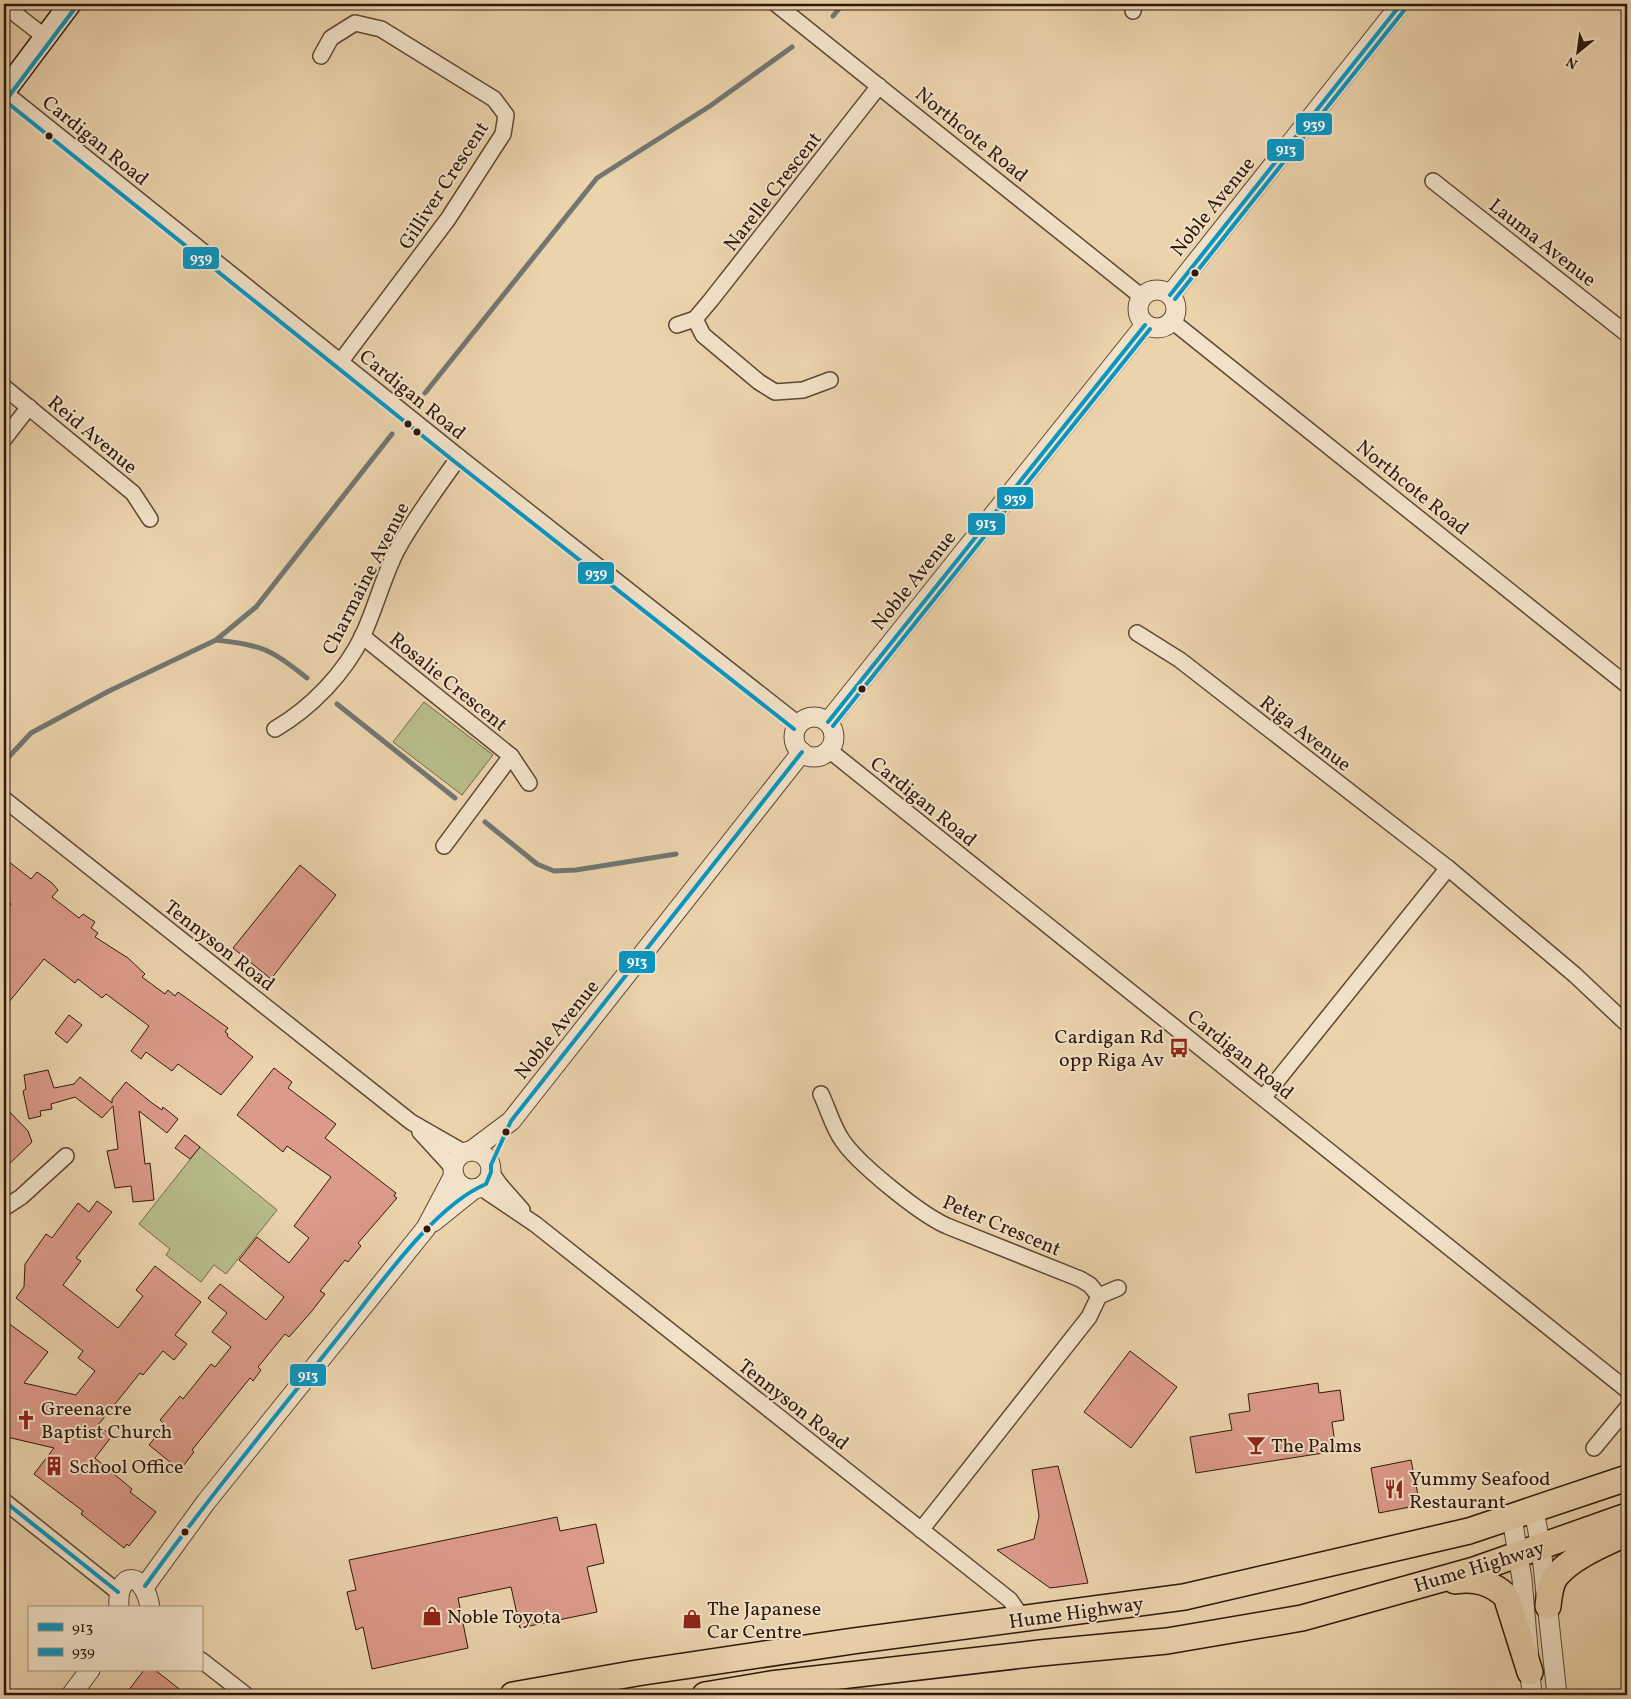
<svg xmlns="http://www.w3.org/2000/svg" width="1631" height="1699" font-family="Vollkorn,serif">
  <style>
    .green { fill: #b7bc89; stroke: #736a4a }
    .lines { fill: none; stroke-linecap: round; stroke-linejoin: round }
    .stream { stroke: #727672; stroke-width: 5 }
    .building { fill: #dc9a89; stroke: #2f190c }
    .minor-casing { stroke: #5e4834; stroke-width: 18 }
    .tertiary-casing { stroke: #5e4834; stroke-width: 21 }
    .secondary-casing { stroke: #2f190c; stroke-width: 24 }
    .trunk-casing { stroke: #2f190c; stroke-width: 28 }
    .minor { stroke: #f2e2c9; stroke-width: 15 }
    .tertiary { stroke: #f2e2c9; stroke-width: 19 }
    .secondary { stroke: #f2e2c9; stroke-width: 21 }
    .trunk { stroke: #ebd3ac; stroke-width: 25 }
    .bus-1-casing { stroke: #f2e2c9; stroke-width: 8 }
    .bus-2-casing { stroke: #f2e2c9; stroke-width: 8 }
    .bus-1 { stroke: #0996c2; stroke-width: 4 }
    .bus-2 { stroke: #0996c2; stroke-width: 4 }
    .bus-dot { fill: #2f190c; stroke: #f2e2c9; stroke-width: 2 }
    .labels { text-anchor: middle; stroke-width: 4; stroke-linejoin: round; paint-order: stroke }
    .street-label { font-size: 20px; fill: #2f190c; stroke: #f2e2c9 }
    .poi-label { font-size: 20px; fill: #2f190c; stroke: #f2e2c9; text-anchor: start }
    .line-badge { stroke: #f2e2c9; stroke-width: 2 }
    .badge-label { font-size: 14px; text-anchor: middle; font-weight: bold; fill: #fff }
  </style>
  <rect width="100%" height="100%" fill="#ebd3ac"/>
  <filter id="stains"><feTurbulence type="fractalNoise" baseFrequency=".004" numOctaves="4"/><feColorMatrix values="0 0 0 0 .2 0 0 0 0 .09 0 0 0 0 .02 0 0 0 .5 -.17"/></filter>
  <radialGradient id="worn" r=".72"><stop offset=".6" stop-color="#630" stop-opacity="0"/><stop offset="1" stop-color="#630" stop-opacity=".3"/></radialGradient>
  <g class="green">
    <path d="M 424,702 L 493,755 L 462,795 L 393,742 Z"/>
    <path d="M 200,1147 L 277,1210 L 226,1274 L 214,1265 L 201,1282 L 166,1255 L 170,1249 L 139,1224 Z"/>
  </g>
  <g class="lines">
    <g class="stream">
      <path d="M 833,16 L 843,4"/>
      <path d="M 425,393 L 597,178 L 710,106 L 792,47"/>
      <path d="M 216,640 C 263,645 270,649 307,678"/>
      <path d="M 337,704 L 455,798"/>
      <path d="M 4,762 L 31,733 L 109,691 L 216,640 L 256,607 L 392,434"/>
      <path d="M 485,822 L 537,864 L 554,871 L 576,870 L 676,854"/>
    </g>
  </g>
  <g class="building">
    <path d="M 4,858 L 31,879 L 37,872 L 52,883 L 58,890 L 52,897 L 79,918 L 83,914 L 95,922 L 91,928 L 98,933 L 95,937 L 128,958 L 145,974 L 142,977 L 165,994 L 168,990 L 175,996 L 178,992 L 228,1028 L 225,1032 L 228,1034 L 227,1036 L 253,1057 L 221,1095 L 178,1064 L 172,1071 L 146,1052 L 141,1059 L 131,1051 L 149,1026 L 106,994 L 102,998 L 78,979 L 75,983 L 44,959 L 4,1008 L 4,914 L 11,904 L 4,898 Z"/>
    <path d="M 300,865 L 336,895 L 271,979 L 233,948 Z"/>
    <path d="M 69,1015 L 82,1025 L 67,1043 L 55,1033 Z"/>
    <path d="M 274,1068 L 292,1082 L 288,1088 L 336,1124 L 325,1138 L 396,1193 L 394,1196 L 397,1198 L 358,1243 L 361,1246 L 348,1262 L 345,1260 L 320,1291 L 325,1294 L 312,1311 L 289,1337 L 285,1334 L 258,1367 L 261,1370 L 253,1381 L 250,1378 L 192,1450 L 194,1452 L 180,1470 L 149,1445 L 165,1425 L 160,1420 L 180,1396 L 183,1399 L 211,1364 L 215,1367 L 231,1347 L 212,1332 L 227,1313 L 208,1298 L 220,1284 L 266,1320 L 284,1297 L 239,1260 L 257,1237 L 289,1263 L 309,1238 L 294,1226 L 331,1177 L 287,1146 L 283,1152 L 237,1115 Z"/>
    <path d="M 48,1070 L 54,1088 L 74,1084 L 80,1077 L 112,1103 L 112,1099 L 126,1082 L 152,1103 L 162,1110 L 163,1107 L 178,1119 L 167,1133 L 139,1111 L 145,1164 L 150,1163 L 154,1200 L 133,1202 L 131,1186 L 115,1188 L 107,1151 L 118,1149 L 113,1106 L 102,1118 L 75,1097 L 51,1104 L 52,1109 L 40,1111 L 41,1116 L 29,1119 L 23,1091 L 26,1089 L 24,1075 Z"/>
    <path d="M 4,1106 L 28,1131 L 32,1142 L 4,1169 Z"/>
    <path d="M 185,1135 L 200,1147 L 190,1159 L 175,1148 Z"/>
    <path d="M 97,1201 L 112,1212 L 76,1258 L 81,1261 L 63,1285 L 118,1328 L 143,1296 L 136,1290 L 155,1266 L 201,1302 L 175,1335 L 187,1344 L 174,1360 L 163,1351 L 143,1375 L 140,1373 L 98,1425 L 112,1436 L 95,1458 L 132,1489 L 130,1492 L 156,1512 L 129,1546 L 127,1544 L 124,1548 L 81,1514 L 83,1511 L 34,1474 L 54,1448 L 7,1437 L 4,1431 L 4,1320 L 48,1352 L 24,1383 L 76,1395 L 95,1371 L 78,1358 L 83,1351 L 16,1298 L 24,1287 L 25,1264 L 46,1234 L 52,1238 L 78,1203 L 89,1212 Z"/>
    <path d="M 1130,1351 L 1177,1387 L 1131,1448 L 1084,1412 Z"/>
    <path d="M 1318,1383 L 1319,1393 L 1340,1390 L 1344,1420 L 1332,1422 L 1336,1451 L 1196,1473 L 1190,1437 L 1232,1430 L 1229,1414 L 1250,1411 L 1248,1394 Z"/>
    <path d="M 1411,1460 L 1420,1505 L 1379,1513 L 1371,1468 Z"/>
    <path d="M 1058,1466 L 1088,1583 L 1050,1588 L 997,1550 L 1034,1539 L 1039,1516 L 1032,1470 Z"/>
    <path d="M 557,1517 L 560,1531 L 596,1524 L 604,1563 L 587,1567 L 597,1612 L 520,1628 L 511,1587 L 458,1598 L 468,1648 L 372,1669 L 363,1627 L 356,1630 L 347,1592 L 356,1590 L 349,1560 Z"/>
    <path d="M 144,1670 L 155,1670 L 187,1695 L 125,1695 Z"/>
  </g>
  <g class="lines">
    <defs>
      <g id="minor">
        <path d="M 776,4 L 1142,297"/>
        <path d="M 4,5 L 45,37"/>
        <path d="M 1133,11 L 1134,4"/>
        <path d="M 321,56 L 331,38 L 355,23 L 381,29 L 494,99 L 506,115 L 503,134 L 448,219 L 341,361"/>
        <path d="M 4,92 L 459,457 L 798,724"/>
        <path d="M 1433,181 L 1627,334"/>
        <path d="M 695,319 L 703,335 L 759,382 L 775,392 L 803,390 L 830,380"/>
        <path d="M 1172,321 L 1627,685"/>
        <path d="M 677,325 L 695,319 L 711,300 L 879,86"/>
        <path d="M 4,387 L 133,493 L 150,519"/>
        <path d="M 4,439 L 29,407"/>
        <path d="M 1137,633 L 1180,660 L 1448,868 L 1575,975 L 1627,1024"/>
        <path d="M 362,636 L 511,756 L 529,783"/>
        <path d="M 275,729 C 311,708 345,673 363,635 C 376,607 383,577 397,550 C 415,517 438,487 459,457"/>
        <path d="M 829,750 L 1627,1390"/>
        <path d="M 4,799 L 411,1122 L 465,1153"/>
        <path d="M 444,846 L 511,756"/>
        <path d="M 821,1094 C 828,1109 833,1127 842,1140 C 858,1164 920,1214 947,1226 L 1080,1279 L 1090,1285 L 1099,1296"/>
        <path d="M 1263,1098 L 1448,868"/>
        <path d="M 420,1132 L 453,1168"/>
        <path d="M 491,1172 L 500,1185 L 522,1210"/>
        <path d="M 480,1187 L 535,1224 L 1010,1600 L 1023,1619"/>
        <path d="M 4,1208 L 21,1197 L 66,1156"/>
        <path d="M 1594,1448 L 1627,1408"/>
        <path d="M 4,1501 L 118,1592"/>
        <path d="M 921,1530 L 1089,1317 L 1099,1296 L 1118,1288"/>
        <path d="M 201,1660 L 246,1695"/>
      </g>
      <g id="tertiary">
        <circle cx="1157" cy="309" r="19"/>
        <path d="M 1170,295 L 1401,4"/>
        <circle cx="814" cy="737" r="20"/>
        <path d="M 828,722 L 1145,325"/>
        <path d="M 471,1151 L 511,1121 L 802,752"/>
        <circle cx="472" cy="1170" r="19"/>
        <path d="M 433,1222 L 474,1189"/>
        <path d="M 1534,1511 L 1541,1547 L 1557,1695"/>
        <path d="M 1512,1518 L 1522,1579 L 1532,1695"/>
        <path d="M 145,1586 L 206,1502 L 426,1228 L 454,1175"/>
        <path d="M 119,1608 C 116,1569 145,1571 150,1608"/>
        <path d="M 71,1695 L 90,1670"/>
      </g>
      <path id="secondary" d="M 4,92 L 70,4"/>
      <g id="trunk">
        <path d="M 1455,1581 C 1475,1578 1491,1582 1506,1596 L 1530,1672"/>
        <path d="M 1548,1606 C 1549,1597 1550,1584 1556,1576 C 1573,1556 1604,1544 1627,1533"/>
        <path d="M 513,1695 L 637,1673 L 853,1641 L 1184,1597 L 1469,1531 L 1627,1478"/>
        <path d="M 705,1695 L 771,1684 L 1040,1653 L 1167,1641 L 1302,1618 L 1474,1570 L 1627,1516"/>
      </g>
    </defs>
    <use href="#minor" class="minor-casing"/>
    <use href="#tertiary" class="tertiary-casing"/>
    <use href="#secondary" class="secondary-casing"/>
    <use href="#trunk" class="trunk-casing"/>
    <use href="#minor" class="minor"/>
    <use href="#tertiary" class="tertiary"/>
    <use href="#secondary" class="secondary"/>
    <use href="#trunk" class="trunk"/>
    <defs>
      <g id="bus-1">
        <path d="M 1170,295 L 1401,4"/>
        <path d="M 828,722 L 1145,325"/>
        <path d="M 4,1501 L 118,1592"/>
        <path d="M 145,1586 C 207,1500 274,1418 340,1335 C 377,1289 432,1207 486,1184 L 491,1172 L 491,1165 L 511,1121 L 802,752"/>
      </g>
      <g id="bus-2">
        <path d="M 9,96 L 75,8"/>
        <path d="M 4,100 L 455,462 L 794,729"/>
        <path d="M 1175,299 L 1406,8"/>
        <path d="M 833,726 L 1150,329"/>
      </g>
    </defs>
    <use href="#bus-1" class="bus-1-casing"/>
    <use href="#bus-2" class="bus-2-casing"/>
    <use href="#bus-1" class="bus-1"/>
    <use href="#bus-2" class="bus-2"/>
  </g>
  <defs>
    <symbol id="bus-bare" viewBox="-9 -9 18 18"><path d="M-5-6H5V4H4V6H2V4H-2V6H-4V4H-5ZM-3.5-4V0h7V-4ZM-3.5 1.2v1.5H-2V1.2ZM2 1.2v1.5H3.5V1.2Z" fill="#8f2418" stroke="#f2e2c9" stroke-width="2.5" paint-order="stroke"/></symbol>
    <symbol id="church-bare" viewBox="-9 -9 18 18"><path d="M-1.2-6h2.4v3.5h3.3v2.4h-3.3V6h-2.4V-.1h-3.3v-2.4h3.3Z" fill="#8f2418" stroke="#f2e2c9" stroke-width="2.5" paint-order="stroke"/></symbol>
    <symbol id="bar-bare" viewBox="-9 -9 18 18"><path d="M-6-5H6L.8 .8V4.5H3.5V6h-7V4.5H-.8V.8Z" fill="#8f2418" stroke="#f2e2c9" stroke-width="2.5" paint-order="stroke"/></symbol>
    <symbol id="building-bare" viewBox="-9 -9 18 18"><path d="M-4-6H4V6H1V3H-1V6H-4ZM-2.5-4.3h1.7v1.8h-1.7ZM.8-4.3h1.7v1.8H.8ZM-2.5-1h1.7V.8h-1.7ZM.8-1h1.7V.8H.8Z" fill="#8f2418" stroke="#f2e2c9" stroke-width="2.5" paint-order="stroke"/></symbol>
    <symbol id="restaurant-bare" viewBox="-9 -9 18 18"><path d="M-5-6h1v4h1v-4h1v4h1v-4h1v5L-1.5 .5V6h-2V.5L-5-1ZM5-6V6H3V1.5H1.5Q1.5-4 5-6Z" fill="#8f2418" stroke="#f2e2c9" stroke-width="2.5" paint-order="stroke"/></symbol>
    <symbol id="shop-bare" viewBox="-9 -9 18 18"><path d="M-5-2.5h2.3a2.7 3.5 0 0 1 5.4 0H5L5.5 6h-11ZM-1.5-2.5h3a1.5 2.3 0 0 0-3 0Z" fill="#8f2418" stroke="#f2e2c9" stroke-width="2.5" paint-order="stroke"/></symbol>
  </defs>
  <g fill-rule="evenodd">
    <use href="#bus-bare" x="1165" y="1034" width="28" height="28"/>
    <use href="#church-bare" x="12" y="1406" width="28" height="28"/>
    <use href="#bar-bare" x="1242" y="1431" width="28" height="28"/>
    <use href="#building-bare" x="40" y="1452" width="28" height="28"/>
    <use href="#restaurant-bare" x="1380" y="1475" width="28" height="28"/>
    <use href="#shop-bare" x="418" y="1602" width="28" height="28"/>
    <use href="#shop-bare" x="678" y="1605" width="28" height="28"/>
  </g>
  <g class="bus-dot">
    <circle cx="49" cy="136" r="4.5"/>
    <circle cx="1195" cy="273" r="4.5"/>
    <circle cx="408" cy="424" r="4.5"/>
    <circle cx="417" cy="432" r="4.5"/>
    <circle cx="862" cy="689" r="4.5"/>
    <circle cx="506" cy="1132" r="4.5"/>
    <circle cx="427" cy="1229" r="4.5"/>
    <circle cx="185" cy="1532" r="4.5"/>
  </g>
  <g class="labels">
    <g class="street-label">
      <text transform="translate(972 134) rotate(39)" y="7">Northcote Road</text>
      <text transform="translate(96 140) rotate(39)" y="7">Cardigan Road</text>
      <text transform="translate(443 185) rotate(-57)" y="7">Gilliver Crescent</text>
      <text transform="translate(772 191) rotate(-52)" y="7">Narelle Crescent</text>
      <text transform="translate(1212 206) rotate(-51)" y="7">Noble Avenue</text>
      <text transform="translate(1543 242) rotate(38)" y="7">Lauma Avenue</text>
      <text transform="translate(413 394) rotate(39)" y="7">Cardigan Road</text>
      <text transform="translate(93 434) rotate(40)" y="7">Reid Avenue</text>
      <text transform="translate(1413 487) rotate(39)" y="7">Northcote Road</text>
      <text transform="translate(365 578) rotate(-63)" y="7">Charmaine Avenue</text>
      <text transform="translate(913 580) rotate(-51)" y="7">Noble Avenue</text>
      <text transform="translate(449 681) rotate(39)" y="7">Rosalie Crescent</text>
      <text transform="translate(1306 733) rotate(38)" y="7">Riga Avenue</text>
      <text transform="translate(924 801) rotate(39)" y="7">Cardigan Road</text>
      <text transform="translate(220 945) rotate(38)" y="7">Tennyson Road</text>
      <text transform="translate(556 1029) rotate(-51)" y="7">Noble Avenue</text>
      <text transform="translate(1241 1054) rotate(39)" y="7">Cardigan Road</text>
      <text transform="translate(1002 1225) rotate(23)" y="7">Peter Crescent</text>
      <text transform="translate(794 1404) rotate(38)" y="7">Tennyson Road</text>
      <text transform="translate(1479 1566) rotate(-17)" y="7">Hume Highway</text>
      <text transform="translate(1076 1612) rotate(-8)" y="7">Hume Highway</text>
    </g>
    <g class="poi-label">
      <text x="1164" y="1043" text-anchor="end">Cardigan Rd<tspan x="1164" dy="23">opp Riga Av</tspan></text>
      <text x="41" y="1415">Greenacre<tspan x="41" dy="23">Baptist Church</tspan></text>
      <text x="1271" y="1452">The Palms</text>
      <text x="69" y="1473">School Office</text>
      <text x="1409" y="1485">Yummy Seafood<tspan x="1409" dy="23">Restaurant</tspan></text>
      <text x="707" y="1615">The Japanese<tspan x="707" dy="23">Car Centre</tspan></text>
      <text x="447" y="1623">Noble Toyota</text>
    </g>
  </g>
  <g class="line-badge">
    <rect x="1295" y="112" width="38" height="24" rx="5" fill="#0996c2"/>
    <rect x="1266" y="138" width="39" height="24" rx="5" fill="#0996c2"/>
    <rect x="182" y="246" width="38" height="24" rx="5" fill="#0996c2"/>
    <rect x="996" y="486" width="38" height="24" rx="5" fill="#0996c2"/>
    <rect x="967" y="512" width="39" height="24" rx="5" fill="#0996c2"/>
    <rect x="577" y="561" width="38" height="24" rx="5" fill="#0996c2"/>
    <rect x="618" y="950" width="38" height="24" rx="5" fill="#0996c2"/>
    <rect x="289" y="1363" width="38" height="24" rx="5" fill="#0996c2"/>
  </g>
  <g class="badge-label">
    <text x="1314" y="129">939</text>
    <text x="1286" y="154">913</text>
    <text x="201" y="263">939</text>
    <text x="1015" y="503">939</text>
    <text x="986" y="528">913</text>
    <text x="596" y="578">939</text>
    <text x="637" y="966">913</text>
    <text x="308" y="1380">913</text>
  </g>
  <rect width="1631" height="1699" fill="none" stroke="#ebd3ac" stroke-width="20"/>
  <rect x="5" y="5" width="1621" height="1689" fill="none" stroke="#2f190c" stroke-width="2.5"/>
  <rect x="10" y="10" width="1611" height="1679" fill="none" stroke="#2f190c"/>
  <rect x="28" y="1606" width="175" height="65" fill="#f2e2c9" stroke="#a4927d"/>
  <rect x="38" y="1623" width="25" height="8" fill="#0996c2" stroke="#a4927d"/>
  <text x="72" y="1632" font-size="15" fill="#2f190c">913</text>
  <rect x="38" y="1648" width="25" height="8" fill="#0996c2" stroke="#a4927d"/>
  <text x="72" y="1656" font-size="15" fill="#2f190c">939</text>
  <g transform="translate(1578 52) rotate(209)" stroke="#f2e2c9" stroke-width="4" paint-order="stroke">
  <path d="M0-4L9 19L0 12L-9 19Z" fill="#2f190c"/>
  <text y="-8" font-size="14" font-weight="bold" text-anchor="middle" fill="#2f190c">N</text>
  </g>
  <rect width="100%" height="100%" filter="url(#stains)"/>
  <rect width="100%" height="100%" fill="url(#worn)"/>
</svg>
